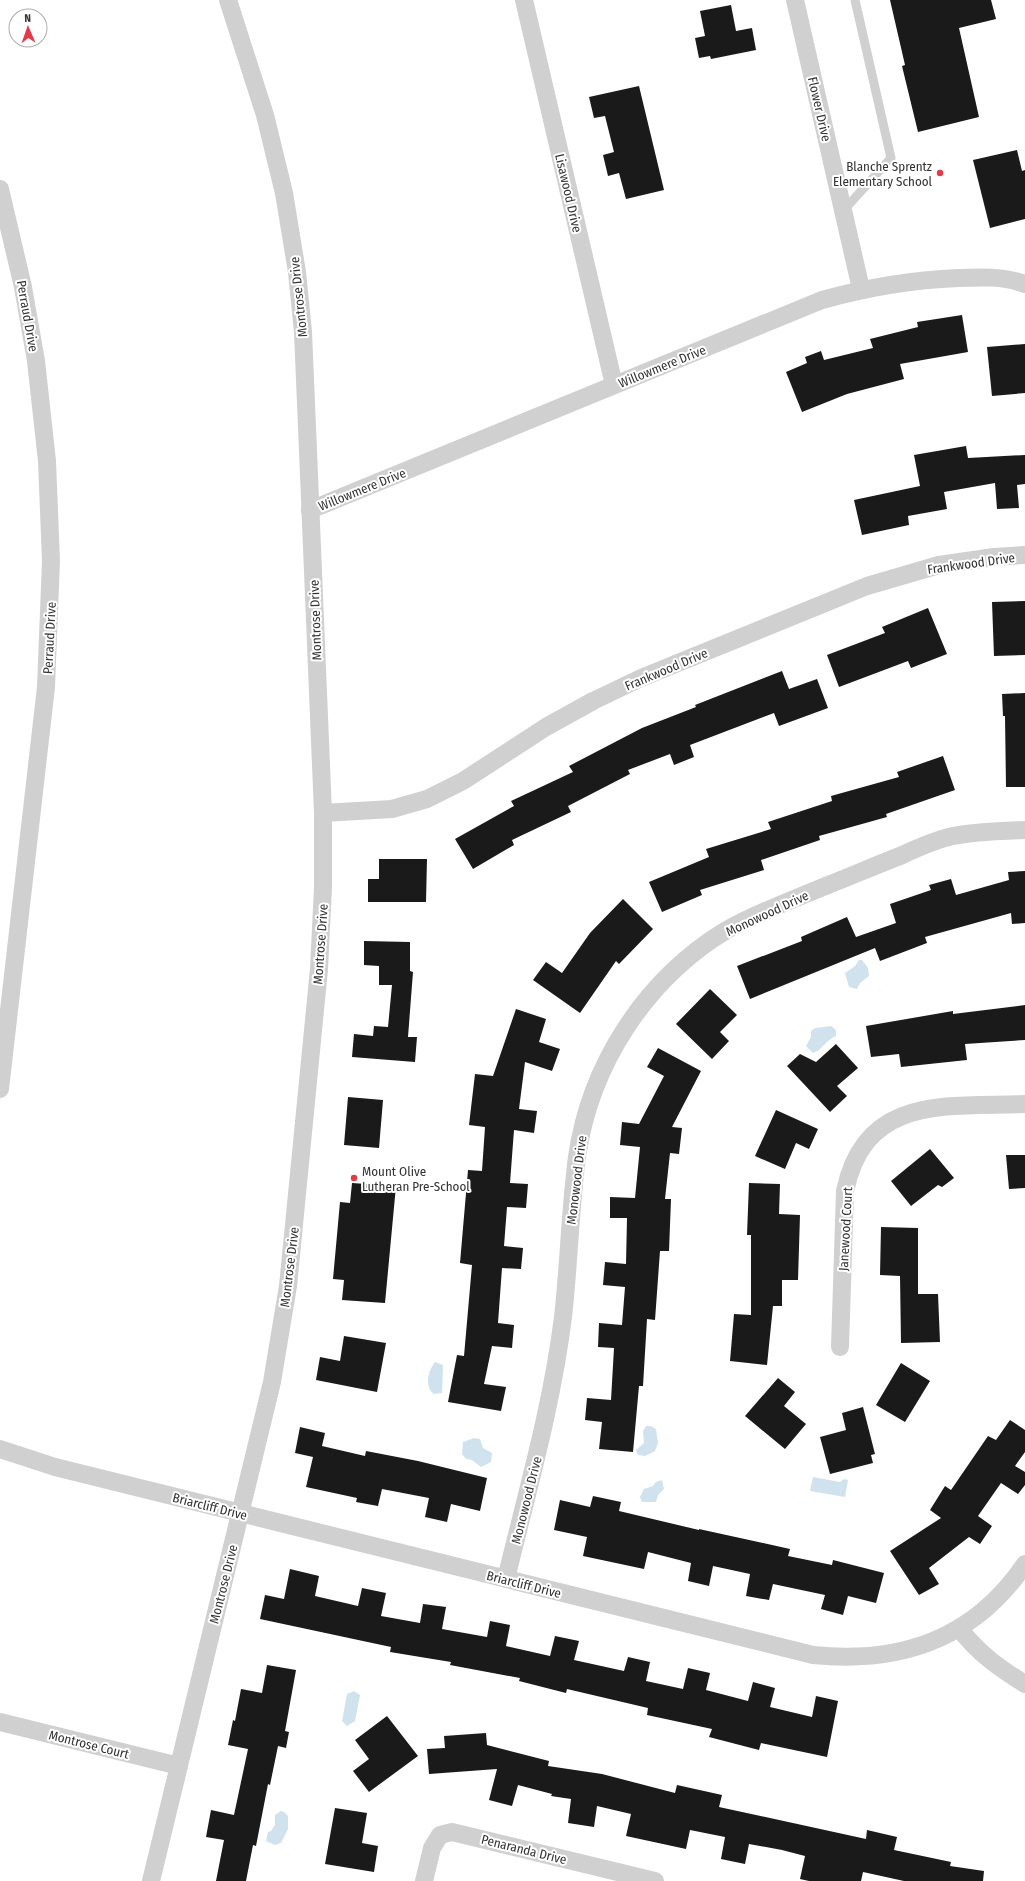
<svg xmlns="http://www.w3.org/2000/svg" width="1025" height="1881" font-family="'Fira Sans Condensed',sans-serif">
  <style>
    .water { fill: #cfe2ee }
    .building { fill: #1a1a1a }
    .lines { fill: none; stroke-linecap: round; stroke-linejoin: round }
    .service { stroke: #d0d0d0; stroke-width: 9 }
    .minor { stroke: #d0d0d0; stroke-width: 18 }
    .poi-dot { fill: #e63946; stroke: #fff; stroke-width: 1.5 }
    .labels { text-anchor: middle; stroke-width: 4; stroke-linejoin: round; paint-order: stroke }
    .street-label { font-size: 13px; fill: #333; stroke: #fff }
    .poi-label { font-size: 13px; fill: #333; stroke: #fff; text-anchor: end }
  </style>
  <rect width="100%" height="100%" fill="#fff"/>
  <g class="water">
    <path d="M 859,960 L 862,960 L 868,968 L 869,976 L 860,983 L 857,989 L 849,987 L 845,973 L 855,966 Z"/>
    <path d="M 831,1026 L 836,1030 L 836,1036 C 826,1040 821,1051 813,1053 L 806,1046 L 811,1037 L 811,1031 L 815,1028 Z"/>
    <path d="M 435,1362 L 443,1365 L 442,1393 L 434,1394 C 424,1387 428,1371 435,1362 Z"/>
    <path d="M 646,1426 L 651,1426 L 656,1429 L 658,1443 L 655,1451 L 645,1456 L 638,1455 L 636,1450 L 644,1443 L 643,1431 Z"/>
    <path d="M 474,1438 L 480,1439 L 483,1448 L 492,1453 L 491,1462 L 481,1467 L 472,1460 L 466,1459 L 462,1454 L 463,1442 Z"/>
    <path d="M 813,1477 L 840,1482 L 844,1479 L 848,1480 L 845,1497 L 810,1491 Z"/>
    <path d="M 662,1480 L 664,1489 L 658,1495 L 656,1502 L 642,1502 L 640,1497 L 644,1489 L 653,1486 L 656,1482 Z"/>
    <path d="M 354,1691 L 360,1695 L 355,1721 L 347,1726 L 342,1721 L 347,1694 Z"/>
    <path d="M 281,1811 L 284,1812 L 288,1816 L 288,1829 L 281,1843 L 275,1845 L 266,1841 L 268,1832 L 271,1831 L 275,1825 L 275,1815 Z"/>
  </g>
  <g class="building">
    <path d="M 890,0 L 991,0 L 996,19 L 959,28 L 979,117 L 918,132 L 902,66 L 905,65 Z"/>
    <path d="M 731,5 L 736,31 L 752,28 L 756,50 L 711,59 L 710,56 L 699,58 L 695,38 L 705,36 L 700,11 Z"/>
    <path d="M 639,86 L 664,190 L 626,199 L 619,173 L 608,176 L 603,155 L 614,152 L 605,116 L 594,118 L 589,97 Z"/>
    <path d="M 1017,150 L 1022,171 L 1025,170 L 1025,219 L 990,228 L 973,160 Z"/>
    <path d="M 962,315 L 968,352 L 900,364 L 904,379 L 847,394 L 802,412 L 786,372 L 807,363 L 805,357 L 821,351 L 824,360 L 873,348 L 870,339 L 918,327 L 917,322 Z"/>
    <path d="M 1025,344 L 1025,393 L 992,396 L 987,347 Z"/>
    <path d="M 966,446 L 968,458 L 1025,455 L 1025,484 L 1017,485 L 1019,508 L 997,509 L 995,483 L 944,492 L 947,509 L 908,516 L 909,525 L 862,535 L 854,500 L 920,486 L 914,455 Z"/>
    <path d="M 1025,601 L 1025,655 L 994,656 L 992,602 Z"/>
    <path d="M 928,608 L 947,654 L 911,668 L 908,661 L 839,687 L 827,655 L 885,633 L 882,627 Z"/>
    <path d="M 782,671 L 789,689 L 817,679 L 828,708 L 779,726 L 774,713 L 690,745 L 694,757 L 674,765 L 670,754 L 628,770 L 630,774 L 568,806 L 571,812 L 512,840 L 514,845 L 473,869 L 455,839 L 514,806 L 511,801 L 573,772 L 569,766 L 642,728 L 696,707 L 695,705 Z"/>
    <path d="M 1025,693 L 1025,787 L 1006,787 L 1005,716 L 1003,716 L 1002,694 Z"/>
    <path d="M 943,756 L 955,790 L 886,814 L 887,817 L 819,836 L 820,840 L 761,860 L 764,870 L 700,890 L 702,895 L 662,912 L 649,882 L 709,857 L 706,849 L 771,829 L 768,822 L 832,801 L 831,796 L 899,777 L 897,772 Z"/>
    <path d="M 379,859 L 427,859 L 426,902 L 368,902 L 368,879 L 379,879 Z"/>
    <path d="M 1025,871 L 1025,923 L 1012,924 L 1011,913 L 925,937 L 927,943 L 880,961 L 875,948 L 750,999 L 737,966 L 802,941 L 801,937 L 847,917 L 856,937 L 896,923 L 890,904 L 931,890 L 929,885 L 951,879 L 956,895 L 1009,880 L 1008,872 Z"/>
    <path d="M 623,899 L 653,929 L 619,964 L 616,961 L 580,1013 L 533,980 L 546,962 L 562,973 L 590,933 Z"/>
    <path d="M 364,941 L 410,942 L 410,971 L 413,972 L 408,1037 L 417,1037 L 415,1062 L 352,1057 L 354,1034 L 373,1036 L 374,1026 L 388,1027 L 392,985 L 379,985 L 379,966 L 364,965 Z"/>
    <path d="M 710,989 L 737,1015 L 720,1032 L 729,1041 L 712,1059 L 676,1024 Z"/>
    <path d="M 1025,1005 L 1025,1040 L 965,1044 L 967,1060 L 901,1067 L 899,1054 L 871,1057 L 866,1026 L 953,1011 L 953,1014 Z"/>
    <path d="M 516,1009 L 546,1019 L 539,1042 L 560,1049 L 552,1071 L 525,1062 L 519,1109 L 537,1111 L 534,1133 L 514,1130 L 510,1183 L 528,1184 L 526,1208 L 507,1207 L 504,1246 L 523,1248 L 521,1269 L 502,1268 L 498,1323 L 514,1325 L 512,1348 L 492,1346 L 484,1384 L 506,1387 L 501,1411 L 448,1402 L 457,1355 L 464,1356 L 472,1265 L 460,1263 L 468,1170 L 482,1171 L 485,1127 L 469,1125 L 475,1074 L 493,1076 Z"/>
    <path d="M 836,1044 L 858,1068 L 837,1086 L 847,1096 L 830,1112 L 787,1066 L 800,1054 L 816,1062 Z"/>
    <path d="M 658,1048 L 701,1071 L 672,1127 L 682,1128 L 679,1154 L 670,1153 L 665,1199 L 671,1199 L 669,1251 L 660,1251 L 655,1320 L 647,1319 L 643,1386 L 639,1386 L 633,1452 L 599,1449 L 602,1422 L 585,1420 L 587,1398 L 611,1400 L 614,1348 L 598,1347 L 599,1323 L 622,1325 L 625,1287 L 603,1285 L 605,1262 L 626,1264 L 627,1218 L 610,1218 L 610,1197 L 635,1198 L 640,1147 L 620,1145 L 622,1122 L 639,1124 L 664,1076 L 647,1067 Z"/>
    <path d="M 348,1097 L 383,1100 L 379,1148 L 344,1145 Z"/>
    <path d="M 776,1110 L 818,1129 L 809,1149 L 796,1143 L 785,1169 L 755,1156 Z"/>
    <path d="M 930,1149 L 954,1178 L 942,1187 L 938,1185 L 911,1206 L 891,1181 Z"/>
    <path d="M 1006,1155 L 1025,1155 L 1025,1188 L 1009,1189 Z"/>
    <path d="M 352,1183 L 396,1186 L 385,1303 L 342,1300 L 344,1280 L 333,1279 L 340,1202 L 350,1203 Z"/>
    <path d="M 749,1183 L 780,1184 L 779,1214 L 800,1215 L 798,1280 L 782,1280 L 782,1306 L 773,1306 L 767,1365 L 730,1361 L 734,1314 L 751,1315 L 751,1235 L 747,1235 Z"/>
    <path d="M 881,1227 L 918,1228 L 918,1294 L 938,1294 L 940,1342 L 901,1343 L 900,1276 L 880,1275 Z"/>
    <path d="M 344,1336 L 386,1343 L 377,1392 L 316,1380 L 320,1357 L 340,1361 Z"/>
    <path d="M 901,1363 L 930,1381 L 905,1422 L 876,1405 Z"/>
    <path d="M 778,1378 L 795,1392 L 784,1406 L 806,1424 L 785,1449 L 745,1416 Z"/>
    <path d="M 863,1407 L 875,1454 L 871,1455 L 873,1463 L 830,1474 L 820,1437 L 846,1430 L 842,1413 Z"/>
    <path d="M 1010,1420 L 1025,1430 L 1025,1452 L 1015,1466 L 1025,1472 L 1025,1485 L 1018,1494 L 1001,1483 L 978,1516 L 992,1526 L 980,1544 L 969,1537 L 929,1568 L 939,1584 L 919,1595 L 890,1551 L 941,1518 L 930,1510 L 945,1486 L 951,1490 L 988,1436 L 996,1440 Z"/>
    <path d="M 300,1427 L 325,1433 L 322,1446 L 365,1456 L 366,1451 L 418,1461 L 487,1478 L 480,1511 L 451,1504 L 447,1522 L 425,1517 L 429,1498 L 382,1489 L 378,1506 L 356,1502 L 357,1498 L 306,1487 L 313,1457 L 295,1453 Z"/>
    <path d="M 593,1496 L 621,1502 L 619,1511 L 699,1530 L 699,1529 L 790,1549 L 788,1556 L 832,1565 L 833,1560 L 884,1573 L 876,1603 L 848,1596 L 843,1615 L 821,1609 L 825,1595 L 773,1584 L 769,1600 L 746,1596 L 750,1574 L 713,1566 L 709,1586 L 688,1581 L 691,1563 L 648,1552 L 644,1569 L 583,1556 L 587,1537 L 554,1530 L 560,1500 L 590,1507 Z"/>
    <path d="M 290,1569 L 319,1576 L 315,1596 L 358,1606 L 362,1588 L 386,1593 L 381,1616 L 420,1623 L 423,1604 L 446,1607 L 442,1629 L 487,1637 L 490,1621 L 510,1625 L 506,1646 L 550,1656 L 555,1636 L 579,1641 L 574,1660 L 624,1671 L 628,1657 L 650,1662 L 646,1681 L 683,1689 L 688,1668 L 710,1673 L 706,1690 L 748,1701 L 753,1682 L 775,1688 L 770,1707 L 812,1717 L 816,1696 L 838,1701 L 827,1757 L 761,1743 L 759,1750 L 709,1737 L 712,1729 L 647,1715 L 648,1708 L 567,1689 L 566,1693 L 519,1681 L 520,1678 L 450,1665 L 451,1662 L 390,1652 L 391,1647 L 260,1619 L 265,1595 L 284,1599 Z"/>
    <path d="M 267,1665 L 296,1670 L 285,1731 L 289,1732 L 286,1748 L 278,1746 L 270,1785 L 268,1784 L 256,1846 L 253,1845 L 246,1881 L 216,1881 L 224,1840 L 206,1837 L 211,1810 L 234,1815 L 248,1749 L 228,1745 L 233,1720 L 235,1721 L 241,1689 L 262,1693 Z"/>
    <path d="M 387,1716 L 418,1756 L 369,1792 L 353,1771 L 369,1759 L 355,1740 Z"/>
    <path d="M 486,1733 L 487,1745 L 549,1761 L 548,1766 L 602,1774 L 675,1793 L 677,1785 L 722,1795 L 719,1807 L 866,1839 L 867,1830 L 897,1837 L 894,1850 L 951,1862 L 950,1866 L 984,1871 L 983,1881 L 904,1881 L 863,1872 L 861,1881 L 809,1881 L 800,1879 L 805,1856 L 782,1850 L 749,1844 L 745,1864 L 721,1859 L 725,1837 L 690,1830 L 686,1849 L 626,1836 L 631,1814 L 597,1806 L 594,1827 L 568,1823 L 571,1799 L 551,1796 L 552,1794 L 518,1785 L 512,1806 L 489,1800 L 497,1769 L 429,1774 L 427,1749 L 445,1748 L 444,1736 Z"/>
    <path d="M 335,1808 L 367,1813 L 362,1843 L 378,1846 L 374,1872 L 325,1864 Z"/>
  </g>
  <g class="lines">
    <path class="service" d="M 843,211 L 891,158 L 855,0"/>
    <g class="minor">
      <path d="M 524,0 L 614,385"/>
      <path d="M 795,0 L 861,289"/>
      <path d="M 0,189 L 23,287 L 36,361 L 47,461 L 51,561 L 46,687 L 0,1089"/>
      <path d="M 310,510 L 822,300 C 869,287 909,280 958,278 C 981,277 1003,276 1025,284"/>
      <path d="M 323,813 L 392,809 L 427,799 L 463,781 L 546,727 L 593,701 L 641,678 L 867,586 L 939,565 L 994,557 L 1025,555"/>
      <path d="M 840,1347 L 845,1191 C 865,1094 948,1107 1025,1104"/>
      <path d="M 0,1449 L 55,1467 L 813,1655 C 901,1664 974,1639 1025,1564"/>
      <path d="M 506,1579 C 527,1492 552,1406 563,1317 C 569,1264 570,1210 577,1157 C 590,1065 645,980 725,931 C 756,913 790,901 823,887 C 849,877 874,866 900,856 C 917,848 935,840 953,836 C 977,831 1001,831 1025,830"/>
      <path d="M 959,1628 C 978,1653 999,1668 1025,1684"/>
      <path d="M 0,1722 L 179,1766"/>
      <path d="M 151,1881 L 272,1382 L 288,1286 L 319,969 L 323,887 L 323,813 L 309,475 L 303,332 L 297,272 L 284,193 L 265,115 L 228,0"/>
      <path d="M 424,1881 L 432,1848 L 440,1835 L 452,1832 L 655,1881"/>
    </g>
  </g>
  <g class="poi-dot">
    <circle cx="940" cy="173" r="4"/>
    <circle cx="354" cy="1178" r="4"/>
  </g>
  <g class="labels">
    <g class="street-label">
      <text transform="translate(820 109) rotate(77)" y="5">Flower Drive</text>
      <text transform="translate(569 193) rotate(77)" y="5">Lisawood Drive</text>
      <text transform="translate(298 297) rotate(-96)" y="5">Montrose Drive</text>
      <text transform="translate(28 316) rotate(80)" y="5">Perraud Drive</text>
      <text transform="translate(662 366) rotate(-22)" y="5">Willowmere Drive</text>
      <text transform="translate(362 489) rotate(-22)" y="5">Willowmere Drive</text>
      <text transform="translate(971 563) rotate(-8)" y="5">Frankwood Drive</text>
      <text transform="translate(315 620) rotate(-92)" y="5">Montrose Drive</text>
      <text transform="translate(49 638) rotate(-87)" y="5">Perraud Drive</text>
      <text transform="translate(666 669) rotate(-23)" y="5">Frankwood Drive</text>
      <text transform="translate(767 913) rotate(-25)" y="5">Monowood Drive</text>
      <text transform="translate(320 944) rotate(-86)" y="5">Montrose Drive</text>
      <text transform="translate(576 1180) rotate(-83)" y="5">Monowood Drive</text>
      <text transform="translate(845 1229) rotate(-87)" y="5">Janewood Court</text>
      <text transform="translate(289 1267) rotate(-83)" y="5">Montrose Drive</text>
      <text transform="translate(526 1500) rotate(-76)" y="5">Monowood Drive</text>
      <text transform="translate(210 1506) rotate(14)" y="5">Briarcliff Drive</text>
      <text transform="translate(223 1584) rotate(-76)" y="5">Montrose Drive</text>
      <text transform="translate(524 1584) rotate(14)" y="5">Briarcliff Drive</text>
      <text transform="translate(89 1744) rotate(14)" y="5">Montrose Court</text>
      <text transform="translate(524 1849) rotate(14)" y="5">Penaranda Drive</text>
    </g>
    <g class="poi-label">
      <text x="932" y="171">Blanche Sprentz<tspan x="932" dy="15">Elementary School</tspan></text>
      <text x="362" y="1176" text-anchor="start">Mount Olive<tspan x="362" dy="15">Lutheran Pre-School</tspan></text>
    </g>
  </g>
  <g transform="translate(28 28) rotate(358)"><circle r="19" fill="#ffffff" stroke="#adadad"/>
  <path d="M0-3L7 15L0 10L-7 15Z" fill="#e63946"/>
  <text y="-6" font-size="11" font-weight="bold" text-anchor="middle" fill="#333333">N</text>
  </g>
</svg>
